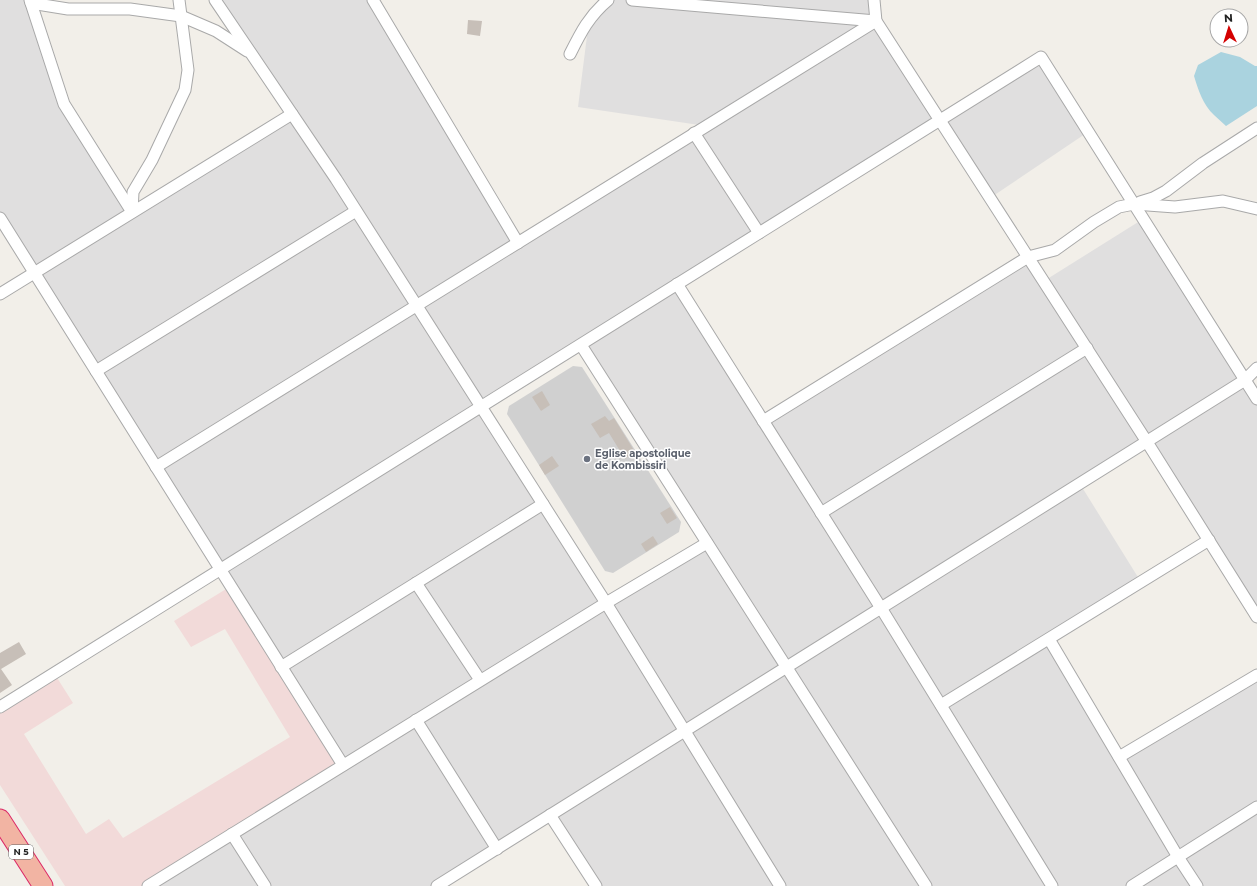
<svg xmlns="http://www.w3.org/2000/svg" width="1257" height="886" font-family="Montserrat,sans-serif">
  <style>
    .residential { fill: #e0dfdf; fill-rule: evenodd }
    .commercial { fill: #f2dad9 }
    .religious { fill: #d0d0d0 }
    .water { fill: #aad3df }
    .building { fill: #c7bfb8 }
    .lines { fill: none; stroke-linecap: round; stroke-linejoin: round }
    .minor-casing { stroke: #a9a9a9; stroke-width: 13 }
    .trunk-casing { stroke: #dc2a67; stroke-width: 21 }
    .minor { stroke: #fff; stroke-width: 11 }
    .trunk { stroke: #f2b4a3; stroke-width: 19 }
    .worship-dot { fill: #6b7280; stroke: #fff; stroke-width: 1.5 }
    .labels { text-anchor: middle; stroke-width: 3; stroke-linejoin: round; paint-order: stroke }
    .shield { fill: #fff; stroke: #646464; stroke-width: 1 }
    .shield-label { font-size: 9px; font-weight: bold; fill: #222 }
    .worship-label { font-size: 10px; font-weight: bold; fill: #5b616d; stroke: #fff; text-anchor: start }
  </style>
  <rect width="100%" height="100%" fill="#f2efe9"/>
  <path class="residential" d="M 0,0 L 30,0 L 64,104 L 133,212 L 292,114 L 215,0 L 374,0 L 522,239 L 706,126 L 578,107 L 589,20 L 608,0 L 874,0 L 876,21 L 940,120 L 1041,57 L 1088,132 L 990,198 L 940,120 L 677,284 L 763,421 L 1028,257 L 1044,281 L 1143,219 L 1257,399 L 1257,617 L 1147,442 L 1080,484 L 1141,582 L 1049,639 L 1119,757 L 1257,675 L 1257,886 L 596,886 L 550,815 L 446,886 L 148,886 L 343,766 L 0,218 ZM 581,345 L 707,543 L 606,603 L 481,407 Z"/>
  <path class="commercial" d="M 231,586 L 343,765 L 148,886 L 65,886 L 0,785 L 0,707 L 54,673 L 73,703 L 24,734 L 86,834 L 109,819 L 123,838 L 290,737 L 225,629 L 191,647 L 174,621 Z"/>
  <path class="religious" d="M 573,366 L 582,367 L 681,522 L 679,532 L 613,573 L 605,571 L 507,414 L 509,406 Z"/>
  <path class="water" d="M 1221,52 L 1240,57 L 1255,66 L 1257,66 L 1257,106 L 1226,126 C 1222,122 1218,119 1214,115 C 1203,105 1198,89 1194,76 L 1198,65 Z"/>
  <g class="building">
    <path d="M 468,20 L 482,21 L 480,36 L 467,34 Z"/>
    <path d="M 542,391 L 550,405 L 541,411 L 532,397 Z"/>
    <path d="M 605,416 L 609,421 L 614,418 L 635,452 L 625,459 L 609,433 L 600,438 L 591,424 Z"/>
    <path d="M 552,456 L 559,466 L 545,475 L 539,465 Z"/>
    <path d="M 670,507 L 677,518 L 667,524 L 660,513 Z"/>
    <path d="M 653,536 L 658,544 L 646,552 L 641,544 Z"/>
    <path d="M 19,642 L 26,654 L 1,669 L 12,685 L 0,693 L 0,653 Z"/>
  </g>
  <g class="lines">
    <defs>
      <g id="minor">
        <path d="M 30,0 L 64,104 L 132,212"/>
        <path d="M 215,0 L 336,179 L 543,504 L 606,603 L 780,886"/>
        <path d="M 373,0 L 518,243"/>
        <path d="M 632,0 L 876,21"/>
        <path d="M 874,0 L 876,21 L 1147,442 L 1257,617"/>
        <path d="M 31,3 L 68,9 L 130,9 L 181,16 L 216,31 L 247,51"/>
        <path d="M 570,54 C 581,32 589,16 608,0"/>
        <path d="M 694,133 L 759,233"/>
        <path d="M 1140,202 L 1153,198 L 1166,191 L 1203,163 L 1257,128"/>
        <path d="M 132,212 L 133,192 L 152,160 L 185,90 L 188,70 L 179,0"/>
        <path d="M 0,218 L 343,765"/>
        <path d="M 677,284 L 881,608 L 1052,886"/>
        <path d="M 0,294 L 292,114"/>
        <path d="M 581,345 L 926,886"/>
        <path d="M 96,371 L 356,211"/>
        <path d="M 763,421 L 1028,257 L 1055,250 L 1094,222 L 1119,207 L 1134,204 L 1175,207 L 1223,201 L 1257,209"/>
        <path d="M 156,467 L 876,21"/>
        <path d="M 821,513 L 1087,348"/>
        <path d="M 416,583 L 480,680"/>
        <path d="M 1049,639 L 1178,857 L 1197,886"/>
        <path d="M 281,667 L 543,504"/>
        <path d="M 941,705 L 1209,540"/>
        <path d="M 0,707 L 1041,57 L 1257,399"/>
        <path d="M 416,720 L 497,849"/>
        <path d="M 1119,757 L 1257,675"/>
        <path d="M 550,815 L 596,886"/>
        <path d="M 232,834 L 265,886"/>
        <path d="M 148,886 L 606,603 L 707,543"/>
        <path d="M 437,886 L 1245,380 L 1257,368"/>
        <path d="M 1132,886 L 1257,807"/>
      </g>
      <path id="trunk" d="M 0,819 L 43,886"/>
    </defs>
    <use href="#minor" class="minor-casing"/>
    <use href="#trunk" class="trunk-casing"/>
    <use href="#minor" class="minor"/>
    <use href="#trunk" class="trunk"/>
  </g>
  <circle class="worship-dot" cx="587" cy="459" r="4"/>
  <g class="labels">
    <rect class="shield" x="9" y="845" width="24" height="14" rx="3"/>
    <g class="shield-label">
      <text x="21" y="855">N 5</text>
    </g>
    <g class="worship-label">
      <text x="595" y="457">Eglise apostolique<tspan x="595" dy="12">de Kombissiri</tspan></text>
    </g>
  </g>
  <g transform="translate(1229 28) rotate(356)"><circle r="19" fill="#ffffff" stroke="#a7a7a7"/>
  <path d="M0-3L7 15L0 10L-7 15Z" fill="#d40000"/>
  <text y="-6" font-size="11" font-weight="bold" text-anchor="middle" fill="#222222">N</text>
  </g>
</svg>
